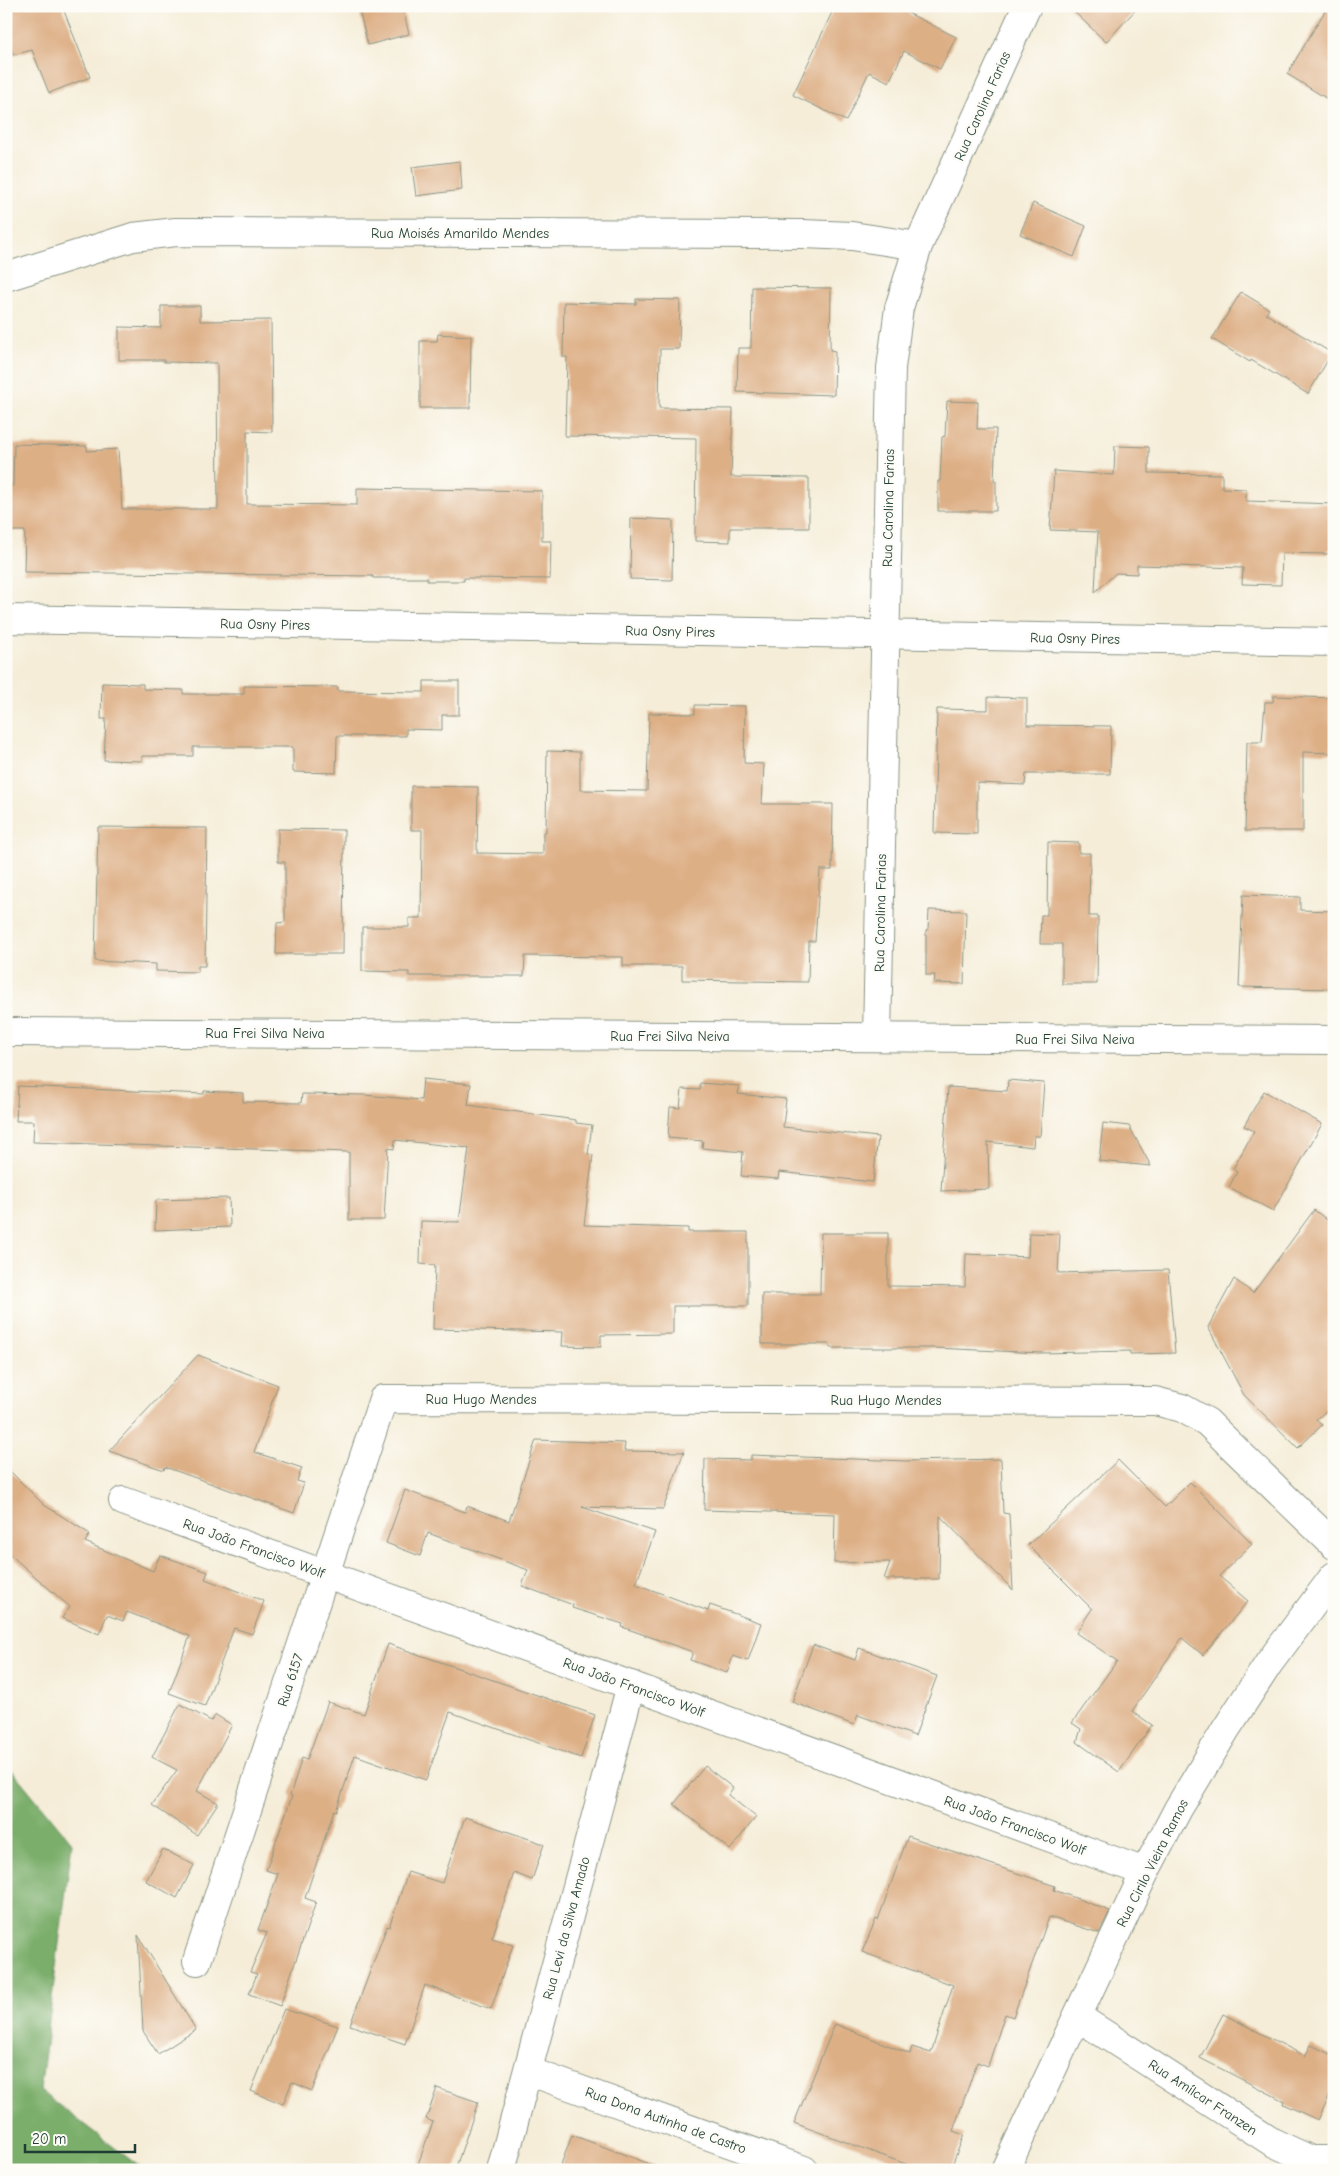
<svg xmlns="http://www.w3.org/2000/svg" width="1340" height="2176" font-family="'Comic Neue',sans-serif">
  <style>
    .forest { fill: #7aae6a; stroke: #4c764f }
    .building { fill: #ddaf85 }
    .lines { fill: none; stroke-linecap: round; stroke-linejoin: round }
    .minor-casing { stroke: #8a9586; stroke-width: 30 }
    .major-casing { stroke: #8a9586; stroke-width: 30 }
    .minor { stroke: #fff; stroke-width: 28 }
    .major { stroke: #fff; stroke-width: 28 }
    .labels { text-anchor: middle; stroke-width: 5; stroke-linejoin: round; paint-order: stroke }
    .street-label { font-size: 14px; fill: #1f3d34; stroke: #fdfcf7 }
  </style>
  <rect width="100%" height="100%" fill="#fdfcf7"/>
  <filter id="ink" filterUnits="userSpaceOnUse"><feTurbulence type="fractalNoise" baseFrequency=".02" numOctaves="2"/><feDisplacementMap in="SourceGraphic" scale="10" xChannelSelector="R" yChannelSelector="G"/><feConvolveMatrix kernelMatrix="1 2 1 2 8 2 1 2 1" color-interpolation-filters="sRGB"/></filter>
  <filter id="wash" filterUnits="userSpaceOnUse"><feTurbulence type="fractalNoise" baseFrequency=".0096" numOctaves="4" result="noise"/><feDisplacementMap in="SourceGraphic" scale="20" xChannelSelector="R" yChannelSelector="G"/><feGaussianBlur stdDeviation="1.12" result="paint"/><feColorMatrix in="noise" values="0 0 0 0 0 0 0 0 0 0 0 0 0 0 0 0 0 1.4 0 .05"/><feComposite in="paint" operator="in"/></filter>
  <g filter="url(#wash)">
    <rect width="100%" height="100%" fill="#f5edd8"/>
    <path class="forest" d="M 6,1763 L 72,1843 L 40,2091 L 144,2170 L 6,2170 Z"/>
    <g id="blocks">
      <g class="building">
        <path d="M 6,6 L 62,6 L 90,77 L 49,93 L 32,50 L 13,55 L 6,32 Z"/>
        <path d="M 358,6 L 402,6 L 409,34 L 368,45 Z"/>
        <path d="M 835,6 L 894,6 L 956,37 L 940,69 L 904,51 L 889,82 L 869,72 L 846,121 L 793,95 Z"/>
        <path d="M 1068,6 L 1139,6 L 1106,42 Z"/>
        <path d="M 1328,6 L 1334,6 L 1334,103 L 1287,74 Z"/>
        <path d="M 460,161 L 462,190 L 416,196 L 412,167 Z"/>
        <path d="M 1033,203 L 1086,226 L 1074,257 L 1020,234 Z"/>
        <path d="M 752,287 L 831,288 L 830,350 L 835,351 L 834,395 L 737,392 L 738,348 L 751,348 Z"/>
        <path d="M 1241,292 L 1269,309 L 1266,314 L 1332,353 L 1308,394 L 1251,360 L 1250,362 L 1212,339 Z"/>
        <path d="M 636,299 L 680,300 L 679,349 L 660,349 L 659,408 L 733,409 L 731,477 L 809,478 L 809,528 L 730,528 L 730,542 L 695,541 L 696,438 L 565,436 L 567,357 L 563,357 L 564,302 L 636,304 Z"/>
        <path d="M 161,306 L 200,306 L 200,321 L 271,320 L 272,432 L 247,431 L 247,504 L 357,505 L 357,488 L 542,491 L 542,541 L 551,541 L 550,579 L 464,578 L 464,581 L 427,581 L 427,578 L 373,578 L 373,576 L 24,572 L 25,531 L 6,531 L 6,486 L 13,486 L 14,444 L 87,446 L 87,451 L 118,449 L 122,509 L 218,509 L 217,363 L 164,362 L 164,360 L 119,360 L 119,327 L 161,328 Z"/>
        <path d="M 438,334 L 471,336 L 470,408 L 420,408 L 420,341 L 437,341 Z"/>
        <path d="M 947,401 L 978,402 L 977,429 L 996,429 L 994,481 L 996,481 L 996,511 L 938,511 L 938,481 L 940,481 L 942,437 L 945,436 Z"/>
        <path d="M 1115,446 L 1149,447 L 1149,473 L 1222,474 L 1222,488 L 1246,489 L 1246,501 L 1334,504 L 1334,549 L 1329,549 L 1328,554 L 1282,553 L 1281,585 L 1242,584 L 1243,568 L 1137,565 L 1137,574 L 1116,573 L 1095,592 L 1098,532 L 1050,530 L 1054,471 L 1114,475 Z"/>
        <path d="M 631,518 L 673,520 L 672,580 L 630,579 Z"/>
        <path d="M 424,681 L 459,681 L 459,715 L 442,715 L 442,730 L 406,729 L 406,736 L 337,736 L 336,773 L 293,772 L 293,747 L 193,747 L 193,756 L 142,756 L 142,761 L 104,760 L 106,719 L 101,719 L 102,683 L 143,684 L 143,689 L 183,690 L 183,694 L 244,694 L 244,686 L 338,687 L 338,691 L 424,692 Z"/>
        <path d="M 1273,696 L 1334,698 L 1334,753 L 1303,752 L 1303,831 L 1245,831 L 1247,742 L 1262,742 L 1265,702 L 1273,702 Z"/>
        <path d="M 988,697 L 1027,698 L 1027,725 L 1111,726 L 1110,774 L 1026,774 L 1025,785 L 977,783 L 977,834 L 934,833 L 937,709 L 988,710 Z"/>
        <path d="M 695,705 L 745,706 L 744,763 L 764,764 L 762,804 L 833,804 L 832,870 L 820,870 L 815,941 L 809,941 L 808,982 L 682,980 L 682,966 L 623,966 L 623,957 L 525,956 L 524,976 L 409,976 L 409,972 L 362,971 L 362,927 L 409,927 L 409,918 L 421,918 L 422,830 L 411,830 L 411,786 L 478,787 L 477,853 L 543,854 L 543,832 L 546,832 L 547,751 L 580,752 L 580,790 L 647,791 L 649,713 L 695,714 Z"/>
        <path d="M 98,827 L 207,828 L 205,966 L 198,966 L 198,972 L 156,971 L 156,964 L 95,961 Z"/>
        <path d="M 278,829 L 344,830 L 343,954 L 276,954 L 277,923 L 285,922 L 285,862 L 278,862 Z"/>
        <path d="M 1048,842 L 1079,843 L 1079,853 L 1090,853 L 1089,916 L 1098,916 L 1097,984 L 1062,984 L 1062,944 L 1040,944 L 1041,915 L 1047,915 Z"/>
        <path d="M 1243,895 L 1300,897 L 1300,910 L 1334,911 L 1334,989 L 1239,987 Z"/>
        <path d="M 929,910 L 966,911 L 964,984 L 934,983 L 935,975 L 926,975 L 926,930 L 928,930 Z"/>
        <path d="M 423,1079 L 471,1084 L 468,1105 L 576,1120 L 576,1123 L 592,1125 L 588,1154 L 593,1155 L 584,1225 L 688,1228 L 688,1232 L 748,1232 L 748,1306 L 673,1306 L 673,1334 L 601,1335 L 601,1347 L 562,1346 L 563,1332 L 433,1329 L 435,1265 L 420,1264 L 421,1221 L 459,1222 L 469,1148 L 395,1140 L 394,1149 L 388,1148 L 384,1220 L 349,1220 L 349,1152 L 33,1142 L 34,1121 L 16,1121 L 18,1086 L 204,1094 L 204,1091 L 243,1093 L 243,1102 L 301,1103 L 302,1094 L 364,1095 L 421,1100 Z"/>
        <path d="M 1008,1080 L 1044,1083 L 1040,1136 L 1034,1136 L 1033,1147 L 988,1142 L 989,1189 L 941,1191 L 948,1087 L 1007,1091 Z"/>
        <path d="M 700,1083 L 739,1086 L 738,1094 L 786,1099 L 783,1127 L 878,1137 L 873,1182 L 779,1172 L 778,1179 L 741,1176 L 743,1152 L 702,1148 L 703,1141 L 668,1138 L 670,1107 L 680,1108 L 682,1089 L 700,1090 Z"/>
        <path d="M 1264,1091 L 1322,1124 L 1273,1211 L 1229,1187 L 1237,1172 L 1233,1169 L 1254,1131 L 1244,1126 Z"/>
        <path d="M 1103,1123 L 1129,1126 L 1151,1166 L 1099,1161 Z"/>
        <path d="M 229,1198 L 230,1227 L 155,1230 L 156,1200 Z"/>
        <path d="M 1314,1210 L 1334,1225 L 1334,1404 L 1316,1420 L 1322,1425 L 1298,1448 L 1244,1395 L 1208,1327 L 1234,1279 L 1253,1293 Z"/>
        <path d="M 821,1233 L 888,1233 L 888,1286 L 965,1287 L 966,1254 L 1028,1257 L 1029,1233 L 1060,1234 L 1058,1273 L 1168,1270 L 1175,1353 L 1130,1354 L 1130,1351 L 1041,1353 L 935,1348 L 830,1348 L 830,1344 L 762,1344 L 762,1294 L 820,1294 Z"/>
        <path d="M 198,1355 L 278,1385 L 254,1452 L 302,1468 L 297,1481 L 304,1483 L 294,1513 L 165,1467 L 164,1470 L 109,1451 Z"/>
        <path d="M 536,1440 L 625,1443 L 624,1451 L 684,1452 L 663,1509 L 582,1507 L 655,1532 L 636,1584 L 708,1611 L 710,1605 L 761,1623 L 748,1661 L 733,1656 L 727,1673 L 690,1660 L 693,1652 L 622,1627 L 623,1624 L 572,1608 L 573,1605 L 522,1586 L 528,1570 L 428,1533 L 420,1556 L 386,1543 L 405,1490 L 465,1512 L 467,1506 L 509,1521 Z"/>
        <path d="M 751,1455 L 906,1461 L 1001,1459 L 1003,1513 L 1009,1514 L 1013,1590 L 940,1516 L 939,1579 L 884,1579 L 890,1562 L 834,1563 L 835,1514 L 704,1510 L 705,1459 L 751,1460 Z"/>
        <path d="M 1118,1460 L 1165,1507 L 1190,1482 L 1252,1544 L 1219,1576 L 1248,1601 L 1203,1655 L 1182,1638 L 1132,1711 L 1152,1725 L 1119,1772 L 1077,1742 L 1081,1729 L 1072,1723 L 1117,1661 L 1076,1633 L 1092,1609 L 1028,1545 Z"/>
        <path d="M 6,1467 L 44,1505 L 90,1534 L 85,1542 L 153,1571 L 160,1555 L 208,1572 L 205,1579 L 264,1601 L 252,1634 L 234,1628 L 205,1706 L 169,1693 L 190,1636 L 127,1612 L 123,1621 L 107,1615 L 99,1634 L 62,1618 L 70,1607 L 6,1551 Z"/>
        <path d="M 388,1644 L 595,1715 L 581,1758 L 450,1712 L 426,1780 L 355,1755 L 336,1811 L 334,1810 L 305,1898 L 316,1902 L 280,2006 L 249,1994 L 257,1974 L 250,1972 L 267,1933 L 258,1930 L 278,1874 L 266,1870 L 292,1796 L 290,1795 L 302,1758 L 307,1760 L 328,1702 L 364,1714 Z"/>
        <path d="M 813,1645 L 855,1660 L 859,1648 L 937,1676 L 915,1736 L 858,1715 L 854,1725 L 792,1702 Z"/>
        <path d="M 180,1704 L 211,1721 L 216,1715 L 232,1725 L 197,1791 L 218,1803 L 197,1835 L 152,1805 L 177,1770 L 152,1757 Z"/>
        <path d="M 705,1766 L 733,1788 L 728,1795 L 756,1817 L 730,1850 L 674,1804 Z"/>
        <path d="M 465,1817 L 544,1844 L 532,1880 L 514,1873 L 492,1938 L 513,1945 L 491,2009 L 425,1985 L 405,2044 L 350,2025 L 387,1926 L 389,1927 L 408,1872 L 442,1883 Z"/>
        <path d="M 908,1836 L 1055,1886 L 1054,1890 L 1110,1911 L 1099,1933 L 1049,1917 L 1013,2017 L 1005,2014 L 988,2066 L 977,2062 L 953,2131 L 964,2135 L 950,2170 L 922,2170 L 794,2123 L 835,2024 L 910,2054 L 912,2047 L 931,2053 L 953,1985 L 862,1952 L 876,1919 L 878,1920 Z"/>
        <path d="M 163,1849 L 194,1865 L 177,1898 L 146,1881 Z"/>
        <path d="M 138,1935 L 196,2030 L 158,2054 L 143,2031 Z"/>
        <path d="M 284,2009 L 338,2026 L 312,2091 L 292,2082 L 283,2104 L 251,2091 Z"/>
        <path d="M 1223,2014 L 1305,2056 L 1311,2045 L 1334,2056 L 1334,2086 L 1318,2120 L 1283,2104 L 1284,2101 L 1200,2058 Z"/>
        <path d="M 437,2088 L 478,2102 L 455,2170 L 416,2170 L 433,2122 L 426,2119 Z"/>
        <path d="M 572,2135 L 658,2167 L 657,2170 L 559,2170 Z"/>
      </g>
    </g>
  </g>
  <g filter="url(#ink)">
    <use href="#blocks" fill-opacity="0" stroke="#8a9586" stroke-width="1"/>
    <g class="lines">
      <defs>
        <g id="minor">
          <path d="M 6,277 L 133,237 L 176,232 L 803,234 L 852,236 L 918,246"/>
          <path d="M 6,619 L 1334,642"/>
          <path d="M 6,1032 L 1334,1040"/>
          <path d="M 877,1037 L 891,368 L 899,308 L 918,246 L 1027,6"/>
          <path d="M 123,1501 L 1145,1872"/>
          <path d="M 197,1961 L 383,1399 L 1155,1401 L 1182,1408 L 1207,1422 L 1334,1545"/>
          <path d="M 1078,2017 L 1272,2142 L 1311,2160 L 1334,2160"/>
          <path d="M 528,2071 L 804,2170"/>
          <path d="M 501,2170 L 631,1685"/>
        </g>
        <path id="major" d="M 1005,2170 L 1145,1872 L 1178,1809 L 1226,1729 L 1269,1663 L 1334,1576"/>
      </defs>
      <use href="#minor" class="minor-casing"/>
      <use href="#major" class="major-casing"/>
      <use href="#minor" class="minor"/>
      <use href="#major" class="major"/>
    </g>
  </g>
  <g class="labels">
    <g class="street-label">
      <text transform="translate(982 106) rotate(-66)" y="5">Rua Carolina Farias</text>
      <text x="460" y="238">Rua Moisés Amarildo Mendes</text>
      <text transform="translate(888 508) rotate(-89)" y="5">Rua Carolina Farias</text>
      <text transform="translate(265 624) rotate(1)" y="5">Rua Osny Pires</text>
      <text transform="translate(670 631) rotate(1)" y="5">Rua Osny Pires</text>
      <text transform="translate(1075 638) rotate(1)" y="5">Rua Osny Pires</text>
      <text transform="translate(880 913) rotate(-89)" y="5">Rua Carolina Farias</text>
      <text x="265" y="1038">Rua Frei Silva Neiva</text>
      <text x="670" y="1041">Rua Frei Silva Neiva</text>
      <text x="1075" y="1044">Rua Frei Silva Neiva</text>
      <text x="481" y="1404">Rua Hugo Mendes</text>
      <text x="886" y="1405">Rua Hugo Mendes</text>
      <text transform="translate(254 1548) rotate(20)" y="5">Rua João Francisco Wolf</text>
      <text transform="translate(290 1680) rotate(-72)" y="5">Rua 6157</text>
      <text transform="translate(634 1687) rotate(20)" y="5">Rua João Francisco Wolf</text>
      <text transform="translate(1015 1825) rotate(20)" y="5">Rua João Francisco Wolf</text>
      <text transform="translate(1152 1863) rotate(-63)" y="5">Rua Cirilo Vieira Ramos</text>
      <text transform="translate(566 1928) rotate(-75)" y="5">Rua Levi da Silva Amado</text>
      <text transform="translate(1203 2097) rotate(33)" y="5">Rua Amílcar Franzen</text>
      <text transform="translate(666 2120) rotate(20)" y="5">Rua Dona Autinha de Castro</text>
    </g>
  </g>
  <rect width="1340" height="2176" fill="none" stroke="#fdfcf7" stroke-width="25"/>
  <path d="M25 2144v8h110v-8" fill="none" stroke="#1f3d34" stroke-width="2.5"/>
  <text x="32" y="2144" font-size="15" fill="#1f3d34" stroke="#fdfcf7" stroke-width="4" paint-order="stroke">20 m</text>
</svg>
